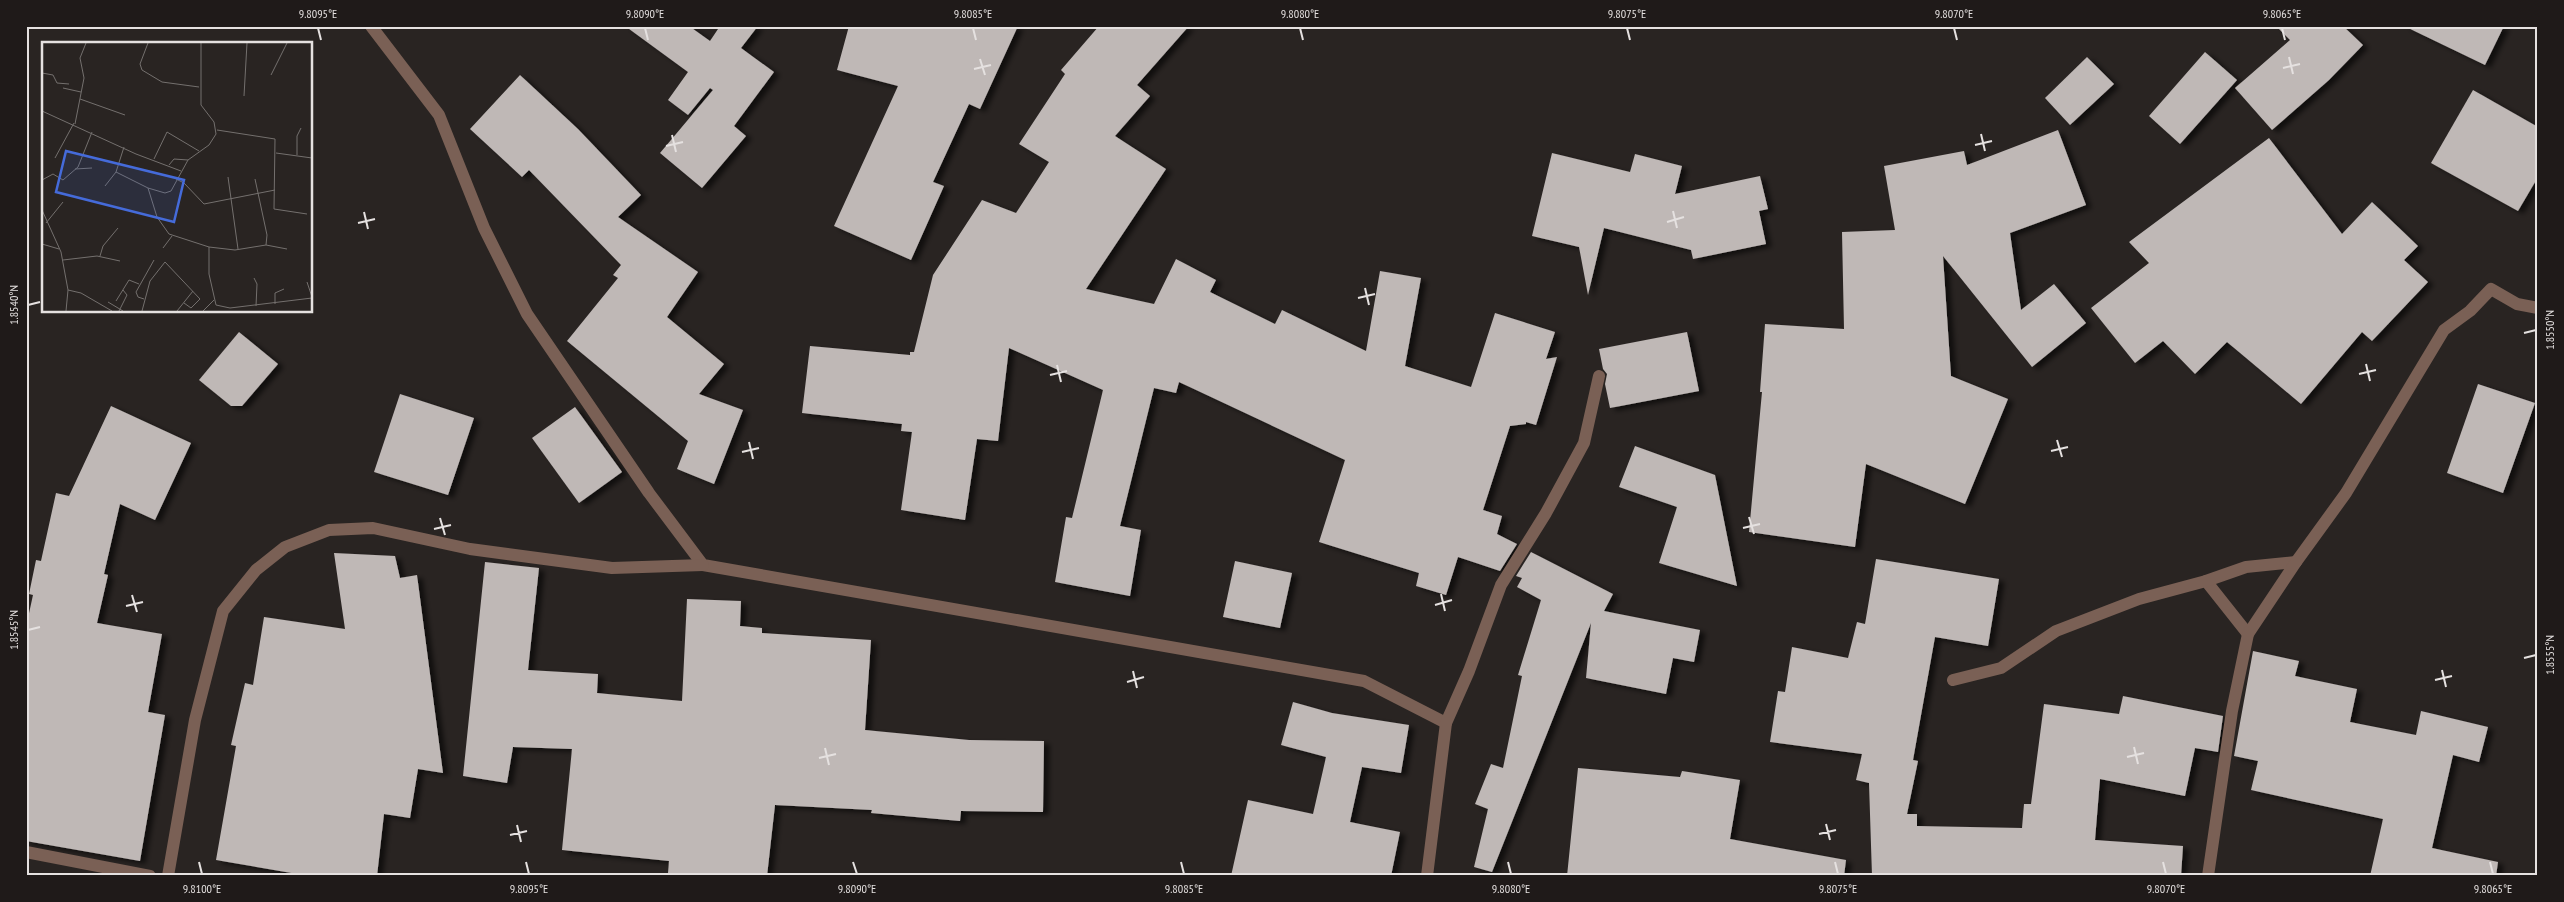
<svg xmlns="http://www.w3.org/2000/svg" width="2564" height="902" font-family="'PT Sans Narrow',sans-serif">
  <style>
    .building { fill: #bfb8b6; filter: url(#shadow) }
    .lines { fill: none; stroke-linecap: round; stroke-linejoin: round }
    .minor { stroke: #7a6055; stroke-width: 12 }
    .ticks { fill: none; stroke: #e5e1e0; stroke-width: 2 }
    .inset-road { fill: none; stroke: #74706e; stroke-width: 1 }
    .view { fill: #456bda; fill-opacity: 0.15; stroke: #456bda; stroke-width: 2.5 }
    .inset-edge { fill: none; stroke: #e5e1e0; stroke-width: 2.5 }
    .neatline { fill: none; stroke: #e5e1e0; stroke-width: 2 }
    .ticks-label { font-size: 12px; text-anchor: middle; fill: #e5e1e0 }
  </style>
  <defs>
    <filter id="shadow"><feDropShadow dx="5.5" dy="3" stdDeviation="2.5" flood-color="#0009"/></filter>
  </defs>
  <rect width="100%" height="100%" fill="#292422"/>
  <g class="building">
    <path d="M 625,26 L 689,26 L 710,41 L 720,26 L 758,26 L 741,48 L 774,72 L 734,126 L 746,136 L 702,188 L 660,153 L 713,90 L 710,88 L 688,115 L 668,100 L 688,72 Z"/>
    <path d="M 849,26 L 1018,26 L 980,109 L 969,104 L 933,182 L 944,186 L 911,260 L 834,226 L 898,86 L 837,70 Z"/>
    <path d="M 1099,26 L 1189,26 L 1137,85 L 1150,96 L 1115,136 L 1166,169 L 1086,289 L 1154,304 L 1176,259 L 1216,280 L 1210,292 L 1275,324 L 1282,310 L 1366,351 L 1380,271 L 1421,278 L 1405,366 L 1471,387 L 1495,313 L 1555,332 L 1546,359 L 1557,357 L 1536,425 L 1526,422 L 1526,424 L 1510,426 L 1483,510 L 1502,516 L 1497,534 L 1517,544 L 1500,571 L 1458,557 L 1446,595 L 1416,586 L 1419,573 L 1319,542 L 1345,460 L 1179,382 L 1176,393 L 1154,388 L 1120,526 L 1141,530 L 1130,596 L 1055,582 L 1066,517 L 1072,518 L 1103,390 L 1009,348 L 998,441 L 977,439 L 965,520 L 901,510 L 912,432 L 901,431 L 902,424 L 802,413 L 810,346 L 910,355 L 910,352 L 914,352 L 933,275 L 982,200 L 1016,213 L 1049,162 L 1019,144 L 1065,74 L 1061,70 Z"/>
    <path d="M 2276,26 L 2343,26 L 2363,45 L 2329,80 L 2272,130 L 2235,88 L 2290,40 Z"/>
    <path d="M 2404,26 L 2504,26 L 2485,65 Z"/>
    <path d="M 2205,52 L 2237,80 L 2180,144 L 2149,116 Z"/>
    <path d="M 2087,57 L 2114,84 L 2070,125 L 2045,98 Z"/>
    <path d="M 520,75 L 578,129 L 641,195 L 618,217 L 698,272 L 667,317 L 724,364 L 699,394 L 743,410 L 714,484 L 677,469 L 688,441 L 567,341 L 618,278 L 613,275 L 621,265 L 529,170 L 522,177 L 470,129 Z"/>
    <path d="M 2473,90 L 2538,127 L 2538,177 L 2518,211 L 2431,163 Z"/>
    <path d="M 2058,130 L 2086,205 L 2010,233 L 2021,310 L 2054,284 L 2086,323 L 2032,367 L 1943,256 L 1951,376 L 2008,399 L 1965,504 L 1866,464 L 1855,547 L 1749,532 L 1762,392 L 1760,392 L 1765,324 L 1844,329 L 1842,232 L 1895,230 L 1884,166 L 1964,151 L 1967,165 Z"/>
    <path d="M 2269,138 L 2342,234 L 2372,202 L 2418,246 L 2404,260 L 2428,282 L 2372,341 L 2362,332 L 2301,404 L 2227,342 L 2195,374 L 2163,341 L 2135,363 L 2091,308 L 2149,263 L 2129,242 Z"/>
    <path d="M 1552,153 L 1630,172 L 1635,154 L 1682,166 L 1675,194 L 1760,176 L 1768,209 L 1759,211 L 1766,244 L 1693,259 L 1691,250 L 1604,228 L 1588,295 L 1579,247 L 1532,236 Z"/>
    <path d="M 239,332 L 278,364 L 242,406 L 231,406 L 199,380 Z"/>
    <path d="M 1687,332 L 1699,391 L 1610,408 L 1605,384 L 1607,374 L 1603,369 L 1599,349 Z"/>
    <path d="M 2478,384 L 2535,403 L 2503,493 L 2447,473 Z"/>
    <path d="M 400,394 L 474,418 L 448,495 L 374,472 Z"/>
    <path d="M 111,406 L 191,443 L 155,520 L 120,504 L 104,574 L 108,575 L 97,623 L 162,634 L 148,712 L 165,715 L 140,861 L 26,841 L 26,627 L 33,595 L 29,594 L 36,560 L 41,561 L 56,493 L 69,496 Z"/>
    <path d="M 575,407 L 622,472 L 579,503 L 532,438 Z"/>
    <path d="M 1635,446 L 1715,475 L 1737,586 L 1659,563 L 1677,507 L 1619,487 Z"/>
    <path d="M 1531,552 L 1613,594 L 1604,611 L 1700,630 L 1694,662 L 1673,658 L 1666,694 L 1586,678 L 1591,623 L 1492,872 L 1474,867 L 1488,809 L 1475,804 L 1491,764 L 1503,768 L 1522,676 L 1518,675 L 1541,600 L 1517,587 L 1522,578 L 1516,576 Z"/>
    <path d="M 334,553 L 395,556 L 400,578 L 417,575 L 443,773 L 418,769 L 410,818 L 384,814 L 377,876 L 309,876 L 216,860 L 236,746 L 231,745 L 245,683 L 253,685 L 264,617 L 345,629 Z"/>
    <path d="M 1876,559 L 1999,579 L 1988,646 L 1935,637 L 1913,760 L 1918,761 L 1907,814 L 1917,814 L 1917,826 L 2022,828 L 2024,804 L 2031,804 L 2044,704 L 2119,714 L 2123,696 L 2223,716 L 2218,752 L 2195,748 L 2185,796 L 2100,779 L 2095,840 L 2183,846 L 2181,876 L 1872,876 L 1869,783 L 1856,780 L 1862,754 L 1770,742 L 1778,691 L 1785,692 L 1792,647 L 1848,658 L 1857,622 L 1865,624 Z"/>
    <path d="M 1235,561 L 1292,573 L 1280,628 L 1223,617 Z"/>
    <path d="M 485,562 L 539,568 L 528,670 L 598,674 L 597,693 L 682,701 L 687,599 L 741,601 L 740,626 L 762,628 L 762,633 L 871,640 L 865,730 L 969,740 L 1044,741 L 1043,812 L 961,811 L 960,821 L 871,813 L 872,810 L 775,805 L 767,876 L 697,876 L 668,873 L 669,861 L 562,850 L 572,749 L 513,747 L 507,783 L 463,776 Z"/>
    <path d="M 2253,651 L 2299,661 L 2295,676 L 2357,689 L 2350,722 L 2416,735 L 2421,711 L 2488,727 L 2479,762 L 2453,755 L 2432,848 L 2498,862 L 2496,876 L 2370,876 L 2383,819 L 2251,790 L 2258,761 L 2234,756 Z"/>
    <path d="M 1293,702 L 1332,713 L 1409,725 L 1401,773 L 1362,767 L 1350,822 L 1400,832 L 1391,876 L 1231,876 L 1248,800 L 1313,814 L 1326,757 L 1281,745 Z"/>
    <path d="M 1578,768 L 1680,777 L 1682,771 L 1740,780 L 1730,839 L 1846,860 L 1844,876 L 1567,876 Z"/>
  </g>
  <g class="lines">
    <g class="minor">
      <path d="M 371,26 L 439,115 L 484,228 L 527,314 L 649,493 L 703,565 L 1364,681 L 1446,723"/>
      <path d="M 2206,581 L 2248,634"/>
      <path d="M 1953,680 L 2001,668 L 2056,631 L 2139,599 L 2206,581 L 2246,567 L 2296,562"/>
      <path d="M 26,852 L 150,876"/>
      <path d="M 168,876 L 195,720 L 223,611 L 256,570 L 285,547 L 329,530 L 373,528 L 470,549 L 612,568 L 703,565"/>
      <path d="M 1427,876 L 1446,723 L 1469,671 L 1501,585 L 1546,513 L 1584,443 L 1599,376"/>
      <path d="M 2208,876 L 2232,711 L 2248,634 L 2296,562 L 2346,493 L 2444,330 L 2470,311 L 2491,289 L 2517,304 L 2538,308"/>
    </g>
  </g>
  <path class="ticks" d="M 318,28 L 321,40M 645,28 L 648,40M 973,28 L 976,40M 1300,28 L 1303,40M 1627,28 L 1630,40M 1954,28 L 1957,40M 2282,28 L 2285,40M 2289,57 L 2293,74M 980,59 L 985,75M 2283,68 L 2300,64M 974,69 L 991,65M 1981,134 L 1985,151M 672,135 L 676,152M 1975,145 L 1992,141M 666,146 L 683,142M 1673,211 L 1677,228M 364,212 L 368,229M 1667,222 L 1684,217M 358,223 L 375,219M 1365,288 L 1369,305M 1358,298 L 1375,294M 28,305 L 40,302M 2524,333 L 2536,330M 2366,364 L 2370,381M 1057,365 L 1061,382M 2359,374 L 2376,370M 1050,375 L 1067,371M 2057,440 L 2062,457M 749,442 L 753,459M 2051,451 L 2068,447M 742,452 L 759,448M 1749,517 L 1754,534M 440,518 L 445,535M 1743,528 L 1760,524M 434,529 L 451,525M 1441,594 L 1445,611M 132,595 L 137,612M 1435,605 L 1452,600M 126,606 L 143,602M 28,630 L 40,627M 2524,658 L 2536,655M 2442,670 L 2446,687M 1133,671 L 1137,688M 2435,680 L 2452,676M 1127,682 L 1144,677M 2134,747 L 2138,764M 825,748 L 829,765M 2127,757 L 2144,753M 819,758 L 836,754M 1826,824 L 1830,840M 517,825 L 521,842M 1819,834 L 1836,830M 510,835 L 527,831M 199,862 L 202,874M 526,862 L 529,874M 853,862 L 857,874M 1181,862 L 1184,874M 1508,862 L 1511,874M 1835,862 L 1838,874M 2163,862 L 2166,874M 2490,862 L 2493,874"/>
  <g transform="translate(42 42)">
    <rect width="270" height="270" fill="#292422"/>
    <path class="inset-road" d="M 106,1 L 98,22 L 100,28 L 120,40 L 157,45M 0,31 L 11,33 L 15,41 L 27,42M 229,33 L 245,1M 21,46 L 39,50M 202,54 L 205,1M 38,57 L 83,73M 0,69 L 94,112 L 139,129M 33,82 L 42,36 L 38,16 L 44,1M 175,88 L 233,97 L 232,167 L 265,172M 234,111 L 270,116M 255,113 L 255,94 L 259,86M 13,116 L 32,81M 112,117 L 125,90 L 157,109M 127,123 L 132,117 L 146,118M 33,127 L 50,126M 74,130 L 106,146 L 115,175 L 127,192 L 167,205 L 167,232 L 174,263 L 188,266 L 270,256M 186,135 L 196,207M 134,137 L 142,141 L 162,162 L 233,148M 213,137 L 225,193 L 224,203M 0,138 L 11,132 L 21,138 L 36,125 L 50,90M 63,144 L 74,130 L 82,105M 106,146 L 123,151 L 129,149 L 146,118 L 167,103 L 174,92 L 172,80 L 159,63 L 159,1M 0,168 L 19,210 L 26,248 L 24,269M 4,181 L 21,160M 0,202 L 17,207M 167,205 L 193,208 L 224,203 L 245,207M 121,206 L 130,194M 58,214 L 61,204 L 76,186M 21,218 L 55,214 L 78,219M 212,236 L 215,242 L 214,264M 265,240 L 270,255M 26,248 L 39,251 L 70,269M 102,257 L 96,255 L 94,250 L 112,218M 74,259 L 87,238 L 97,242M 66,260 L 81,269M 233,262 L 233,251 L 242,247M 77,269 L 85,253 L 81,248M 100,269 L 108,239 L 123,220 L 158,257 L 149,266 L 142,261M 135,269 L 151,249M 161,269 L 172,258"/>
    <path class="view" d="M 24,109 L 142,138 L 132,180 L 14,150 Z"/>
    <rect width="270" height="270" class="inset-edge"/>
  </g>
  <rect width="2564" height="902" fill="none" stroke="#1f1a19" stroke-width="55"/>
  <rect x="28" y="28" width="2508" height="846" class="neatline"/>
  <g class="ticks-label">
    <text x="318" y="18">9.8095°E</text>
    <text x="645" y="18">9.8090°E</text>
    <text x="973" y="18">9.8085°E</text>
    <text x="1300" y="18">9.8080°E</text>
    <text x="1627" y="18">9.8075°E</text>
    <text x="1954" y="18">9.8070°E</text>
    <text x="2282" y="18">9.8065°E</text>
    <text transform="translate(14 305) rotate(-90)" y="4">1.8540°N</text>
    <text transform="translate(2550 330) rotate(-90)" y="4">1.8550°N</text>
    <text transform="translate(14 630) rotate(-90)" y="4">1.8545°N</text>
    <text transform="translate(2550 655) rotate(-90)" y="4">1.8555°N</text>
    <text x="202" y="893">9.8100°E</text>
    <text x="529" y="893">9.8095°E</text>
    <text x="857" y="893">9.8090°E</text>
    <text x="1184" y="893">9.8085°E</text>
    <text x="1511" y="893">9.8080°E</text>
    <text x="1838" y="893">9.8075°E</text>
    <text x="2166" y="893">9.8070°E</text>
    <text x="2493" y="893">9.8065°E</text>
  </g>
</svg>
